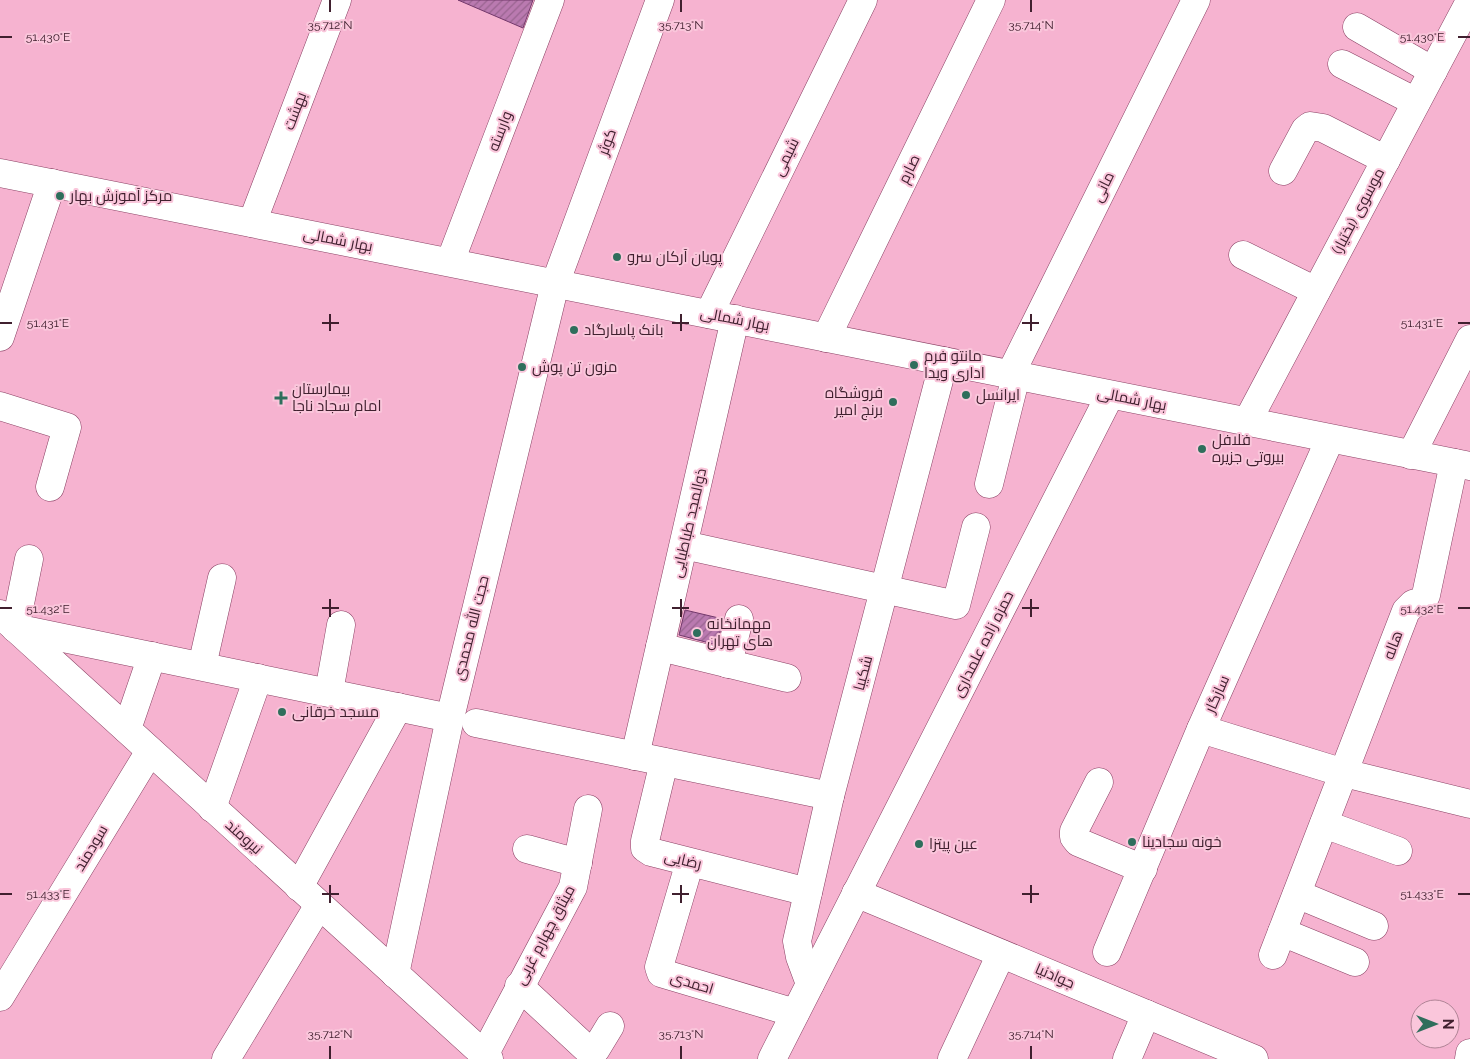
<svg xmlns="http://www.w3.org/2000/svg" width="1470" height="1059" font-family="Raleway,Cairo,sans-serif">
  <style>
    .building { fill: url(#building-hatch); stroke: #73386b }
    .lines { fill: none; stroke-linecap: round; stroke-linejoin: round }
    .minor-casing { stroke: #8a4164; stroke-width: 29 }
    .major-casing { stroke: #8a4164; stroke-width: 29 }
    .minor { stroke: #fff; stroke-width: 28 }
    .major { stroke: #fff; stroke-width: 28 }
    .ticks { fill: none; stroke: #40202f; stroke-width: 2 }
    .poi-dot { fill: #2f6e5c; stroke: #fac6db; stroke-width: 2 }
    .labels { text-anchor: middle; stroke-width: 4; stroke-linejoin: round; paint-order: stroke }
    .street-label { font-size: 15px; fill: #40202f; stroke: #fac6db }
    .poi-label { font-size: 15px; fill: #40202f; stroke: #fac6db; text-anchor: start }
    .ticks-label { font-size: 12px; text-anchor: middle; fill: #40202f; stroke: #fac6db; stroke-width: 4; stroke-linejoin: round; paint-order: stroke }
  </style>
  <defs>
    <pattern id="building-hatch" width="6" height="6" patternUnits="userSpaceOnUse" patternTransform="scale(1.25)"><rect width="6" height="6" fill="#ba7ab0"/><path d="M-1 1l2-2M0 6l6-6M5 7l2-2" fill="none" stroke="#996490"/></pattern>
  </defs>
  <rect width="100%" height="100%" fill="#f6b3d0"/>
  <g class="building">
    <path d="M 458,0 L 533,0 L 523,28 Z"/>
    <path d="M 685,610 L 723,619 L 717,645 L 679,635 Z"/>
  </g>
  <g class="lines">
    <defs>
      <g id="minor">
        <path d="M 1357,27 L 1433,71"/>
        <path d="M 1342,64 L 1416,102"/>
        <path d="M 1283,171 L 1305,130 L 1310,126 L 1323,128 L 1386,160"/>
        <path d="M 252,223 L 337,0"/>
        <path d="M 1243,255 L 1316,291"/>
        <path d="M 450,262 L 550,0"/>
        <path d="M 709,314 L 863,0"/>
        <path d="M 0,337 L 52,183"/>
        <path d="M 826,338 L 991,0"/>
        <path d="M 1010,375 L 1196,0"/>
        <path d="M 0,406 L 67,427 L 50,487"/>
        <path d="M 1247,422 L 1470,1"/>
        <path d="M 1411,455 L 1470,339"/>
        <path d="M 989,484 L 1016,376"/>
        <path d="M 684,545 L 956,605 L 976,527"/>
        <path d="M 29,559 L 15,628 L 450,718"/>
        <path d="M 0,614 L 489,1059"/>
        <path d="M 660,647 L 787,678"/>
        <path d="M 728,664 L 739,619"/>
        <path d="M 202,666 L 222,578"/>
        <path d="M 329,692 L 341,625"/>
        <path d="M 476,723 L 830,796"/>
        <path d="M 127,729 L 152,656"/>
        <path d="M 1201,729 L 1344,773 L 1470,804"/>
        <path d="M 635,756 L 735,319"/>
        <path d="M 664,762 L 645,841 L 645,848 L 651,852 L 808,892"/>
        <path d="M 1099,782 L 1074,831 L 1074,837 L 1078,842 L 1143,869"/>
        <path d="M 212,808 L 258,678"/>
        <path d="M 1324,824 L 1398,851"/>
        <path d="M 527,849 L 578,863"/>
        <path d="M 687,872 L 659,967 L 661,973 L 795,1013"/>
        <path d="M 299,887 L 398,707"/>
        <path d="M 856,893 L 1254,1059"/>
        <path d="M 1297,894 L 1374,926"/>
        <path d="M 1282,932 L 1355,962"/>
        <path d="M 1107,952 L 1201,729 L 1330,439"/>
        <path d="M 1273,955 L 1406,611 L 1413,604 L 1423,601 L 1426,595 L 1454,463"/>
        <path d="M 395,974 L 450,718 L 555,284 L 660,0"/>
        <path d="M 810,984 L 800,957 L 797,941 L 830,796 L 944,361"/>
        <path d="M 519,986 L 588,1050 L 596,1049 L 610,1026"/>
        <path d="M 0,997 L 150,751"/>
        <path d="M 226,1059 L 319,905"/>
        <path d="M 482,1059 L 573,887 L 588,809"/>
        <path d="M 772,1059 L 1110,395"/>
        <path d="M 952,1059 L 1001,954"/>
        <path d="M 1127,1059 L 1146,1014"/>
        <path d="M 1469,1059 L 1470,1053"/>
      </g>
      <path id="major" d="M 0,173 L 1470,466"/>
    </defs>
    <use href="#minor" class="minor-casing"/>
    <use href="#major" class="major-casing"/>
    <use href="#minor" class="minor"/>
    <use href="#major" class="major"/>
  </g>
  <path class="ticks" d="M 330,0 L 330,12M 681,0 L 681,12M 1031,0 L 1031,12M 0,37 L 12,37M 1458,37 L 1470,37M 330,314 L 330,331M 681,314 L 681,331M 1031,314 L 1031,331M 0,323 L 12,323M 322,323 L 339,323M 672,323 L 689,323M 1022,323 L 1039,323M 1458,323 L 1470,323M 330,599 L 330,617M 681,599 L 681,617M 1031,599 L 1031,617M 0,608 L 12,608M 322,608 L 339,608M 672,608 L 689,608M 1022,608 L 1039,608M 1458,608 L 1470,608M 330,885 L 330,903M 681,885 L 681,903M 1031,885 L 1031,903M 0,894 L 12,894M 322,894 L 339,894M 672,894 L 689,894M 1022,894 L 1039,894M 1458,894 L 1470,894M 330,1046 L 330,1059M 681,1046 L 681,1059M 1031,1046 L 1031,1059"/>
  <g class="poi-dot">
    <circle cx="60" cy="196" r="5"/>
    <circle cx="617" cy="257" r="5"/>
    <circle cx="574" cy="330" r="5"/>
    <circle cx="914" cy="365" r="5"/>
    <circle cx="522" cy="367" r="5"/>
    <circle cx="966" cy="395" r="5"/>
    <path d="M278.5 390.5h5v5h5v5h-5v5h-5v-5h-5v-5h5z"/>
    <circle cx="893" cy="402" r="5"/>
    <circle cx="1202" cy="449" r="5"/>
    <circle cx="697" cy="633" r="5"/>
    <circle cx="282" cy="712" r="5"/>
    <circle cx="1132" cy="842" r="5"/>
    <circle cx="919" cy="844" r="5"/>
  </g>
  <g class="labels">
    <g class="street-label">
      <text transform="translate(295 111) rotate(-69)" y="5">بهشت</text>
      <text transform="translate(500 131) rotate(-69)" y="5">وارسته</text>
      <text transform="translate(607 142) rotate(-70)" y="5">کوثر</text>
      <text transform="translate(786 157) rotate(-64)" y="5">شیمی</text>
      <text transform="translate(909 169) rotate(-64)" y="5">صارم</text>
      <text transform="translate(1103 187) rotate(-64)" y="5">مانی</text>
      <text transform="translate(1358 211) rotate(-62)" y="5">موسوی (بختیار)</text>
      <text transform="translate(338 240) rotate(11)" y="5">بهار شمالی</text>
      <text transform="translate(735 319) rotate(11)" y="5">بهار شمالی</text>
      <text transform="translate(1132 399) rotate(11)" y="5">بهار شمالی</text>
      <text transform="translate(689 523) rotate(-77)" y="5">ذوالمجد طباطبایی</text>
      <text transform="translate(471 628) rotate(-76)" y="5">حجت الله محمدی</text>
      <text transform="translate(983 644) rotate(-63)" y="5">حمزه زاده علمداری</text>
      <text transform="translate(1393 645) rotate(-69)" y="5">هاله</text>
      <text transform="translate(863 673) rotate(-75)" y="5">شکیبا</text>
      <text transform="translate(1217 694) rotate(-66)" y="5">سازگار</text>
      <text transform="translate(244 837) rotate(42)" y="5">نیرومند</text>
      <text transform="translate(91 848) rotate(-59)" y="5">سودمند</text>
      <text transform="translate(683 860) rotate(13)" y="5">رضایی</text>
      <text transform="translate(545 935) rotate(-62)" y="5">میثاق چهارم غربی</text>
      <text transform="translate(1055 976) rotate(23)" y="5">جوادنیا</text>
      <text transform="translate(692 983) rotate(17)" y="5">احمدی</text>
    </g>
    <g class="poi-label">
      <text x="70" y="201">مرکز آموزش بهار</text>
      <text x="627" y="262">پویان آرکان سرو</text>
      <text x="584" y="335">بانک پاسارگاد</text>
      <text x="924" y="361">مانتو فرم<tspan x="924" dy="17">اداری ویدا</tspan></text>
      <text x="532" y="372">مزون تن پوش</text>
      <text x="292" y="394">بیمارستان<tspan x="292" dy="17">امام سجاد ناجا</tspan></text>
      <text x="883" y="398" text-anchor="end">فروشگاه<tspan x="883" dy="17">برنج امیر</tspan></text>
      <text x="976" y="400">ایرانسل</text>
      <text x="1212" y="445">فلافل<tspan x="1212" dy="17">بیروتی جزیره</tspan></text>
      <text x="707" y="629">مهمانخانه<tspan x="707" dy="17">های تهران</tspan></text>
      <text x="292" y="717">مسجد خرقانی</text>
      <text x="1142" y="847">خونه سجادینا</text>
      <text x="929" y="849">عین پیتزا</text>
    </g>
  </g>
  <g class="ticks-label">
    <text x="330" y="29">35.712°N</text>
    <text x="681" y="29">35.713°N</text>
    <text x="1031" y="29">35.714°N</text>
    <text x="1422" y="41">51.430°E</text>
    <text x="48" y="41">51.430°E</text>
    <text x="1422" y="327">51.431°E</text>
    <text x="48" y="327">51.431°E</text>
    <text x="1422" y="613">51.432°E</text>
    <text x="48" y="613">51.432°E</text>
    <text x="1422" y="898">51.433°E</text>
    <text x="48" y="898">51.433°E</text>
    <text x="330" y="1038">35.712°N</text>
    <text x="681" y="1038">35.713°N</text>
    <text x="1031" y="1038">35.714°N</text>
  </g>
  <g transform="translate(1435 1024) rotate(90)"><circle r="24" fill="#fac6db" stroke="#b08496"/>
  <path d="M0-4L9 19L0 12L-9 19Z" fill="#2f6e5c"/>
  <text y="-8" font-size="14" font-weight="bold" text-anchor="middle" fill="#40202f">N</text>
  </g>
</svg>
